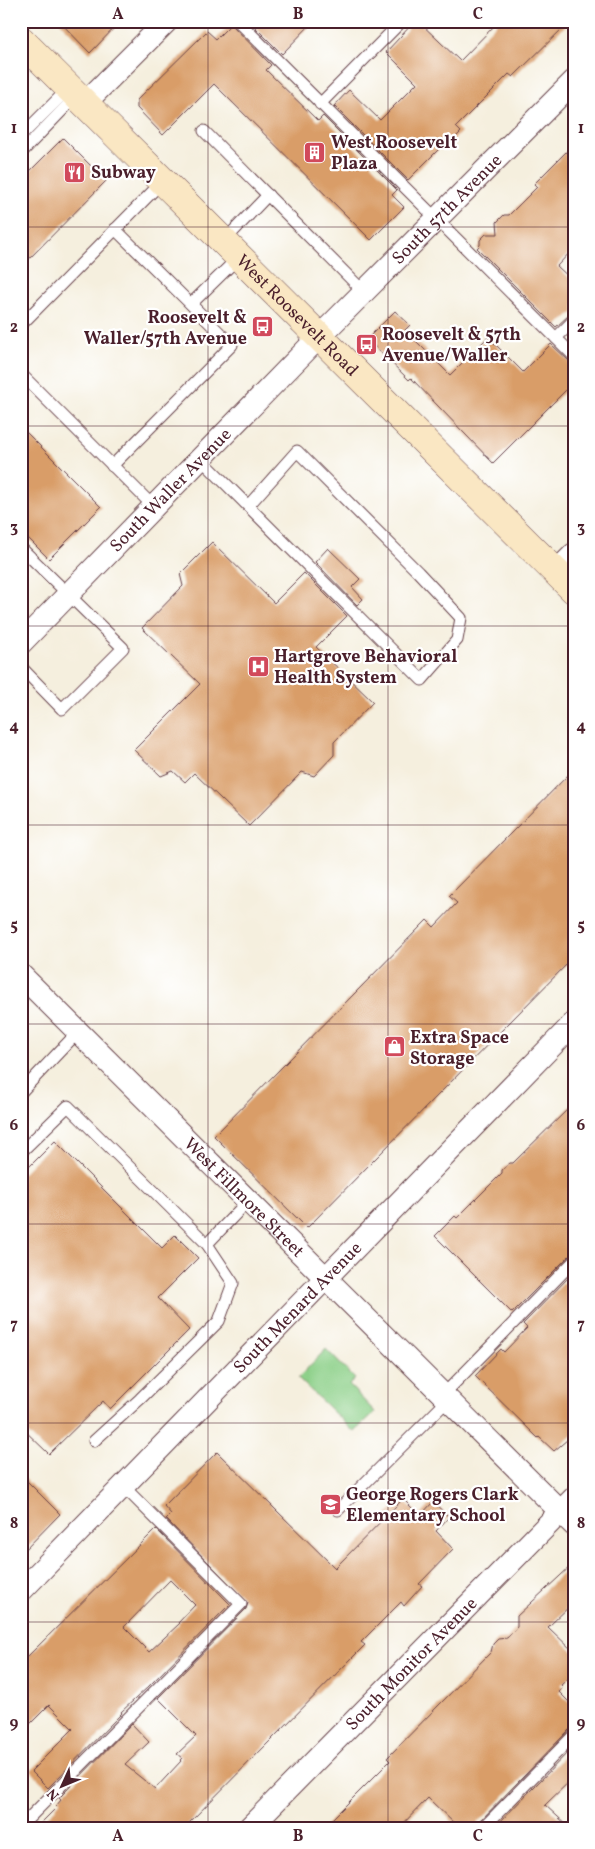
<svg xmlns="http://www.w3.org/2000/svg" width="595" height="1849" font-family="Vollkorn,serif">
  <style>
    .green { fill: #8dd089; stroke: #6c785a }
    .building { fill: #d99d67; fill-rule: evenodd }
    .lines { fill: none; stroke-linecap: round; stroke-linejoin: round }
    .lane-casing { stroke: #643e46; stroke-width: 13 }
    .street-casing { stroke: #643e46; stroke-width: 24 }
    .secondary-casing { stroke: #643e46; stroke-width: 29 }
    .lane { stroke: #fff; stroke-width: 11 }
    .street { stroke: #fff; stroke-width: 22 }
    .secondary { stroke: #fae7c3; stroke-width: 28 }
    .grid { fill: none; stroke: #4a1f2b; stroke-width: 1; stroke-opacity: 0.55 }
    .labels { text-anchor: middle; stroke-width: 4.5; stroke-linejoin: round; paint-order: stroke }
    .poi-label { font-size: 18px; font-weight: bold; fill: #4a1f2b; stroke: #fff; text-anchor: start }
    .street-label { font-size: 18px; fill: #4a1f2b; stroke: #fff }
    .neatline { fill: none; stroke: #4a1f2b; stroke-width: 2 }
    .grid-label { font-size: 16px; text-anchor: middle; font-weight: bold; fill: #4a1f2b }
  </style>
  <rect width="100%" height="100%" fill="#fff"/>
  <filter id="ink" filterUnits="userSpaceOnUse"><feTurbulence type="fractalNoise" baseFrequency=".02" numOctaves="2"/><feDisplacementMap in="SourceGraphic" scale="10" xChannelSelector="R" yChannelSelector="G"/><feConvolveMatrix kernelMatrix="1 2 1 2 8 2 1 2 1" color-interpolation-filters="sRGB"/></filter>
  <filter id="wash" filterUnits="userSpaceOnUse"><feTurbulence type="fractalNoise" baseFrequency=".0096" numOctaves="4" result="noise"/><feDisplacementMap in="SourceGraphic" scale="20" xChannelSelector="R" yChannelSelector="G"/><feGaussianBlur stdDeviation="1.12" result="paint"/><feColorMatrix in="noise" values="0 0 0 0 0 0 0 0 0 0 0 0 0 0 0 0 0 1.4 0 .05"/><feComposite in="paint" operator="in"/></filter>
  <g filter="url(#wash)">
    <rect width="100%" height="100%" fill="#f5efde"/>
    <path class="green" d="M 326,1349 L 355,1379 L 349,1385 L 375,1412 L 354,1432 L 298,1378 Z"/>
    <g id="blocks">
      <g class="building">
        <path d="M 59,21 L 121,21 L 90,53 Z"/>
        <path d="M 249,21 L 314,21 L 282,54 Z"/>
        <path d="M 415,21 L 418,21 L 460,61 L 499,21 L 570,21 L 513,77 L 509,74 L 456,127 L 461,132 L 445,148 L 443,145 L 408,180 L 334,106 L 349,90 L 380,120 L 417,83 L 386,52 Z"/>
        <path d="M 231,24 L 271,65 L 266,70 L 318,121 L 323,116 L 397,190 L 392,195 L 404,207 L 371,240 L 214,84 L 163,135 L 137,108 L 137,100 L 207,31 L 216,39 Z"/>
        <path d="M 63,138 L 106,181 L 21,267 L 21,180 Z"/>
        <path d="M 574,144 L 574,248 L 557,266 L 574,282 L 574,313 L 569,315 L 556,327 L 477,248 L 480,245 L 480,240 L 486,234 L 498,234 L 497,222 L 504,215 L 509,215 L 537,187 L 534,184 Z"/>
        <path d="M 395,311 L 410,325 L 405,330 L 450,375 L 488,337 L 523,372 L 551,344 L 569,361 L 574,363 L 574,382 L 493,463 L 411,378 L 409,380 L 367,339 Z"/>
        <path d="M 21,427 L 101,507 L 49,559 L 21,531 Z"/>
        <path d="M 212,542 L 274,603 L 304,573 L 347,616 L 316,647 L 373,702 L 334,742 L 334,755 L 314,776 L 302,772 L 249,826 L 194,773 L 185,782 L 173,771 L 161,776 L 134,750 L 200,684 L 142,628 L 183,586 L 180,574 Z"/>
        <path d="M 328,548 L 360,579 L 352,587 L 363,599 L 357,605 L 315,562 Z"/>
        <path d="M 574,769 L 574,957 L 307,1228 L 214,1136 L 427,920 L 434,927 L 457,903 L 449,896 Z"/>
        <path d="M 574,1103 L 574,1254 L 569,1256 L 512,1313 L 435,1236 L 455,1216 L 457,1218 L 502,1173 L 502,1170 L 510,1163 L 513,1163 Z"/>
        <path d="M 55,1141 L 162,1248 L 175,1235 L 198,1258 L 158,1298 L 189,1330 L 110,1409 L 103,1401 L 49,1454 L 21,1427 L 21,1175 Z"/>
        <path d="M 574,1272 L 574,1434 L 554,1451 L 539,1437 L 538,1438 L 475,1376 L 501,1349 L 504,1352 L 527,1328 L 523,1324 Z"/>
        <path d="M 217,1452 L 335,1568 L 403,1499 L 420,1516 L 433,1502 L 449,1517 L 436,1531 L 453,1549 L 419,1584 L 422,1586 L 404,1606 L 401,1602 L 361,1642 L 365,1645 L 357,1653 L 184,1828 L 36,1828 L 57,1807 L 56,1806 L 61,1800 L 59,1798 L 132,1724 L 149,1742 L 125,1765 L 155,1789 L 181,1761 L 180,1760 L 182,1758 L 177,1754 L 196,1736 L 158,1698 L 246,1609 L 248,1603 L 166,1519 L 171,1514 L 164,1506 Z"/>
        <path d="M 21,1475 L 60,1514 L 21,1554 Z"/>
        <path d="M 156,1529 L 230,1604 L 148,1687 L 121,1712 L 122,1713 L 48,1788 L 31,1771 L 73,1729 L 49,1705 L 21,1733 L 21,1663 ZM 170,1580 L 195,1605 L 178,1623 L 179,1624 L 149,1652 L 124,1627 Z"/>
        <path d="M 574,1563 L 574,1602 L 548,1627 L 574,1652 L 574,1673 L 561,1685 L 563,1687 L 559,1692 L 574,1707 L 574,1728 L 569,1730 L 478,1823 L 476,1828 L 459,1828 L 428,1798 L 399,1828 L 323,1828 L 390,1761 L 387,1758 L 491,1652 L 493,1644 L 498,1639 L 507,1638 L 517,1627 L 517,1616 Z"/>
        <path d="M 574,1746 L 574,1777 L 545,1805 L 570,1828 L 494,1828 Z"/>
      </g>
    </g>
  </g>
  <g filter="url(#ink)">
    <use href="#blocks" fill-opacity="0" stroke="#643e46" stroke-width="1"/>
    <g class="lines">
      <defs>
        <g id="lane">
          <path d="M 238,21 L 574,356"/>
          <path d="M 320,104 L 402,21"/>
          <path d="M 204,131 L 364,292"/>
          <path d="M 21,136 L 69,88"/>
          <path d="M 21,153 L 77,95"/>
          <path d="M 224,241 L 268,195"/>
          <path d="M 191,304 L 239,257"/>
          <path d="M 21,325 L 163,181"/>
          <path d="M 556,338 L 574,320"/>
          <path d="M 21,374 L 154,507"/>
          <path d="M 201,459 L 422,680 L 457,640 L 461,618 L 418,572 L 297,451 L 248,506"/>
          <path d="M 112,466 L 232,345 L 115,229"/>
          <path d="M 21,548 L 123,648 L 62,709 L 21,667"/>
          <path d="M 21,1092 L 78,1032"/>
          <path d="M 21,1152 L 68,1106 L 207,1244"/>
          <path d="M 443,1395 L 574,1261"/>
          <path d="M 94,1441 L 140,1399 L 219,1321 L 233,1283 L 207,1244 L 248,1201"/>
          <path d="M 338,1510 L 448,1400"/>
          <path d="M 21,1826 L 241,1604 L 123,1486"/>
          <path d="M 483,1828 L 574,1735"/>
        </g>
        <g id="street">
          <path d="M 85,103 L 167,21"/>
          <path d="M 556,572 L 574,554"/>
          <path id="s1" d="M 21,643 L 319,337 L 574,81"/>
          <path id="s2" d="M 21,975 L 574,1525"/>
          <path id="s3" d="M 21,1591 L 574,1023"/>
          <path id="s4" d="M 249,1828 L 574,1498"/>
        </g>
        <g id="secondary">
          <path id="s5" d="M 21,40 L 574,590"/>
        </g>
      </defs>
      <use href="#lane" class="lane-casing"/>
      <use href="#street" class="street-casing"/>
      <use href="#secondary" class="secondary-casing"/>
      <use href="#lane" class="lane"/>
      <use href="#street" class="street"/>
      <use href="#secondary" class="secondary"/>
    </g>
  </g>
  <path class="grid" d="M 208,21 L 208,1828M 388,21 L 388,1828M 21,227 L 574,227M 21,426 L 574,426M 21,626 L 574,626M 21,825 L 574,825M 21,1024 L 574,1024M 21,1224 L 574,1224M 21,1423 L 574,1423M 21,1622 L 574,1622"/>
  <defs>
    <symbol id="building-square" viewBox="-11 -11 22 22"><rect x="-9" y="-9" width="18" height="18" rx="4" fill="#d1495b" stroke="#fff"/><path d="M-4-6H4V6H1V3H-1V6H-4ZM-2.5-4.3h1.7v1.8h-1.7ZM.8-4.3h1.7v1.8H.8ZM-2.5-1h1.7V.8h-1.7ZM.8-1h1.7V.8H.8Z" fill="#fff"/></symbol>
    <symbol id="restaurant-square" viewBox="-11 -11 22 22"><rect x="-9" y="-9" width="18" height="18" rx="4" fill="#d1495b" stroke="#fff"/><path d="M-5-6h1v4h1v-4h1v4h1v-4h1v5L-1.5 .5V6h-2V.5L-5-1ZM5-6V6H3V1.5H1.5Q1.5-4 5-6Z" fill="#fff"/></symbol>
    <symbol id="bus-square" viewBox="-11 -11 22 22"><rect x="-9" y="-9" width="18" height="18" rx="4" fill="#d1495b" stroke="#fff"/><path d="M-5-6H5V4H4V6H2V4H-2V6H-4V4H-5ZM-3.5-4V0h7V-4ZM-3.5 1.2v1.5H-2V1.2ZM2 1.2v1.5H3.5V1.2Z" fill="#fff"/></symbol>
    <symbol id="hospital-square" viewBox="-11 -11 22 22"><rect x="-9" y="-9" width="18" height="18" rx="4" fill="#d1495b" stroke="#fff"/><path d="M-5-5h3v3.5h4V-5h3V5h-3V1.5h-4V5h-3Z" fill="#fff"/></symbol>
    <symbol id="shop-square" viewBox="-11 -11 22 22"><rect x="-9" y="-9" width="18" height="18" rx="4" fill="#d1495b" stroke="#fff"/><path d="M-5-2.5h2.3a2.7 3.5 0 0 1 5.4 0H5L5.5 6h-11ZM-1.5-2.5h3a1.5 2.3 0 0 0-3 0Z" fill="#fff"/></symbol>
    <symbol id="school-square" viewBox="-11 -11 22 22"><rect x="-9" y="-9" width="18" height="18" rx="4" fill="#d1495b" stroke="#fff"/><path d="M0-5L7-2L0 1L-7-2ZM-4 1L0 2.5L4 1V4Q0 6-4 4Z" fill="#fff"/></symbol>
  </defs>
  <g fill-rule="evenodd">
    <use href="#building-square" x="302" y="140" width="25" height="25"/>
    <use href="#restaurant-square" x="62" y="160" width="25" height="25"/>
    <use href="#bus-square" x="250" y="314" width="25" height="25"/>
    <use href="#bus-square" x="354" y="332" width="25" height="25"/>
    <use href="#hospital-square" x="246" y="654" width="25" height="25"/>
    <use href="#shop-square" x="382" y="1034" width="25" height="25"/>
    <use href="#school-square" x="318" y="1492" width="25" height="25"/>
  </g>
  <g class="labels">
    <g class="poi-label">
      <text x="331" y="148">West Roosevelt<tspan x="331" dy="21">Plaza</tspan></text>
      <text x="91" y="178">Subway</text>
      <text x="247" y="323" text-anchor="end">Roosevelt &amp;<tspan x="247" dy="21">Waller/57th Avenue</tspan></text>
      <text x="382" y="340">Roosevelt &amp; 57th<tspan x="382" dy="21">Avenue/Waller</tspan></text>
      <text x="274" y="662">Hartgrove Behavioral<tspan x="274" dy="21">Health System</tspan></text>
      <text x="410" y="1043">Extra Space<tspan x="410" dy="21">Storage</tspan></text>
      <text x="346" y="1500">George Rogers Clark<tspan x="346" dy="21">Elementary School</tspan></text>
    </g>
    <g class="street-label">
      <text dy="6" stroke="none"><textPath href="#s1" startOffset="608">South 57th Avenue</textPath></text>
      <text dy="6" stroke="none"><textPath href="#s5" startOffset="390">West Roosevelt Road</textPath></text>
      <text dy="6" stroke="none"><textPath href="#s1" startOffset="214">South Waller Avenue</textPath></text>
      <text dy="6" stroke="none"><textPath href="#s2" startOffset="315">West Fillmore Street</textPath></text>
      <text dy="6" stroke="none"><textPath href="#s3" startOffset="396">South Menard Avenue</textPath></text>
      <text dy="6" stroke="none"><textPath href="#s4" startOffset="231">South Monitor Avenue</textPath></text>
    </g>
  </g>
  <rect width="595" height="1849" fill="none" stroke="#fff" stroke-width="55"/>
  <g transform="translate(62 1786) rotate(226)" stroke="#ffffff" stroke-width="4" paint-order="stroke">
  <path d="M0-4L9 19L0 12L-9 19Z" fill="#4a1f2b"/>
  <text y="-8" font-size="14" font-weight="bold" text-anchor="middle" fill="#4a1f2b">N</text>
  </g>
  <rect x="28" y="28" width="540" height="1794" class="neatline"/>
  <g class="grid-label">
    <text x="118" y="19">A</text>
    <text x="298" y="19">B</text>
    <text x="478" y="19">C</text>
    <text x="14" y="133">1</text>
    <text x="581" y="133">1</text>
    <text x="14" y="332">2</text>
    <text x="581" y="332">2</text>
    <text x="14" y="532">3</text>
    <text x="581" y="532">3</text>
    <text x="14" y="731">4</text>
    <text x="581" y="731">4</text>
    <text x="14" y="930">5</text>
    <text x="581" y="930">5</text>
    <text x="14" y="1130">6</text>
    <text x="581" y="1130">6</text>
    <text x="14" y="1329">7</text>
    <text x="581" y="1329">7</text>
    <text x="14" y="1528">8</text>
    <text x="581" y="1528">8</text>
    <text x="14" y="1728">9</text>
    <text x="581" y="1728">9</text>
    <text x="118" y="1841">A</text>
    <text x="298" y="1841">B</text>
    <text x="478" y="1841">C</text>
  </g>
</svg>
